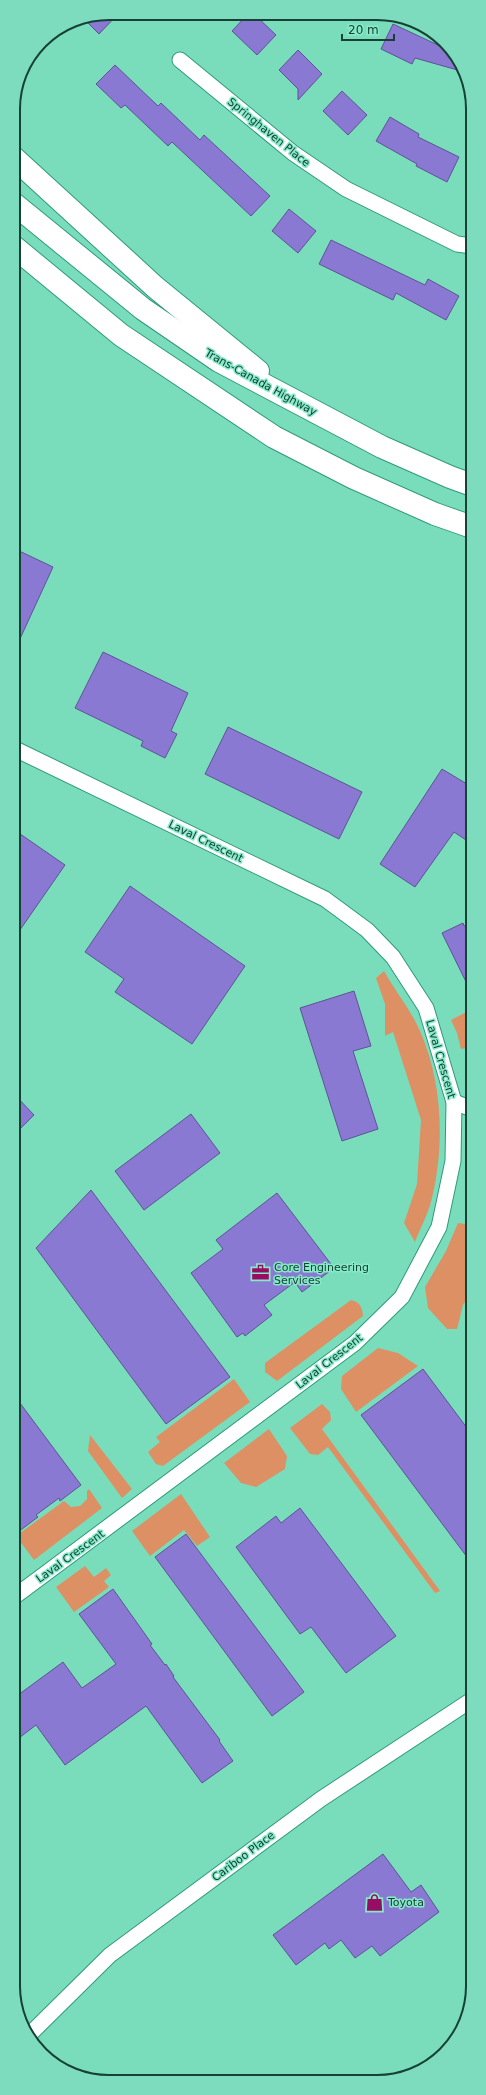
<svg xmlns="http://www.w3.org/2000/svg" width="486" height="2095" font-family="'DejaVu Sans',sans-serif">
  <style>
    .green { fill: #dd9064 }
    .building { fill: #8979d2; stroke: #5f5296 }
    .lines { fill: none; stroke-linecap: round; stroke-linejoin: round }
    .street-casing { stroke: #309a7c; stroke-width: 17 }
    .highway-casing { stroke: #309a7c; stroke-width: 24 }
    .street { stroke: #fff; stroke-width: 15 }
    .highway { stroke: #fff; stroke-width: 22 }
    .labels { text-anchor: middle; stroke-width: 3; stroke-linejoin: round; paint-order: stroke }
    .street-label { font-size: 11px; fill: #164134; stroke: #86eac9 }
    .poi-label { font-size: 11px; fill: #164134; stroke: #86eac9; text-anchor: start }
    .rim { fill: none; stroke: #164134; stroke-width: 2 }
  </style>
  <rect width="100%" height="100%" fill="#79ddbc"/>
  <g class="green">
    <path d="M 384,971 C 395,991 411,1010 420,1031 C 443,1083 445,1148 431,1202 C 427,1216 420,1229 415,1242 L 404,1223 L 417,1184 L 421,1120 L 393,1032 L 385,1036 L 385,1004 L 376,978 Z"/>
    <path d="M 472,1009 L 472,1047 L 461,1049 L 457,1033 L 451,1020 Z"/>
    <path d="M 473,1139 L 473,1200 L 467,1193 Z"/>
    <path d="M 458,1223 L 473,1225 L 473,1290 L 463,1305 L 457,1329 L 447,1329 L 428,1308 L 425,1287 L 446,1251 Z"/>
    <path d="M 351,1300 C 360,1302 362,1307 363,1316 L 277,1381 L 265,1372 L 265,1363 Z"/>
    <path d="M 378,1348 L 398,1353 L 418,1366 L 356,1412 L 341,1389 L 342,1376 Z"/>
    <path d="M 234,1379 L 250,1402 L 163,1466 L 156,1464 L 148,1452 L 160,1442 L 156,1437 Z"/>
    <path d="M 322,1404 L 330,1412 L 331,1420 L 322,1429 L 440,1591 L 435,1593 L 328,1447 L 318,1455 L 310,1454 L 290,1428 Z"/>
    <path d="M 269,1429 L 287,1456 L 285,1469 L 256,1487 L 241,1483 L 224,1463 Z"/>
    <path d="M 90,1435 L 132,1489 L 122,1498 L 88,1451 Z"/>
    <path d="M 89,1489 L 102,1508 L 34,1560 L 16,1536 L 64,1501 L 71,1507 L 80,1506 L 87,1499 L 87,1491 Z"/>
    <path d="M 181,1494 L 210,1537 L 197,1546 L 184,1530 L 150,1556 L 132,1531 Z"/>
    <path d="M 85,1566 L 94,1577 L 106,1568 L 111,1575 L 104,1581 L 109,1587 L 74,1612 L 56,1587 Z"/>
  </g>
  <g class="building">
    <path d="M 109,13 L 119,13 L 99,34 L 83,18 Z"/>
    <path d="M 248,14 L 254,14 L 276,35 L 257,55 L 232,31 Z"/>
    <path d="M 393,24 L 440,46 L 442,40 L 449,46 L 461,71 L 415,58 L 412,64 L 381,49 Z"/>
    <path d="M 298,50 L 322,74 L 298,100 L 298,89 L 279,70 Z"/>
    <path d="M 115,65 L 158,106 L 161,103 L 200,140 L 204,135 L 270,196 L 251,216 L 172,142 L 168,146 L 125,105 L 121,108 L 96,84 Z"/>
    <path d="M 342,91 L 367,115 L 348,135 L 323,111 Z"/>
    <path d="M 390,117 L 419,134 L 418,137 L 459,157 L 447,182 L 416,166 L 417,164 L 376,141 Z"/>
    <path d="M 289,209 L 316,231 L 298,253 L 272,231 Z"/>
    <path d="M 331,240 L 425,285 L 428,279 L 459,296 L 446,320 L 396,293 L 393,300 L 319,264 Z"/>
    <path d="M 13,548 L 53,567 L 13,654 Z"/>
    <path d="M 103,652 L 188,693 L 171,731 L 177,734 L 165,758 L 141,746 L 143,741 L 75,708 Z"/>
    <path d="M 228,727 L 362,792 L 339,839 L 205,774 Z"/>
    <path d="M 442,769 L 472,787 L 472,844 L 454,832 L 415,887 L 380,864 Z"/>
    <path d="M 13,829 L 65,865 L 13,940 Z"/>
    <path d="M 130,886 L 245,966 L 192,1044 L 115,992 L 124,979 L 85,952 Z"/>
    <path d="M 472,922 L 472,994 L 442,933 L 463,923 L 464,926 Z"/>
    <path d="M 354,991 L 371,1046 L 353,1051 L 378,1129 L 342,1141 L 300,1008 Z"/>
    <path d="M 14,1094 L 34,1115 L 14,1135 Z"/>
    <path d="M 191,1114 L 220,1153 L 144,1210 L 115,1171 Z"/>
    <path d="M 91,1190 L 230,1377 L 166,1424 L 36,1248 Z"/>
    <path d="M 277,1193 L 334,1268 L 302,1292 L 295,1282 L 264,1305 L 272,1315 L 245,1336 L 243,1333 L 237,1337 L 191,1273 L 223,1249 L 216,1240 Z"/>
    <path d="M 423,1369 L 473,1436 L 473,1565 L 361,1415 Z"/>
    <path d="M 14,1395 L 81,1485 L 60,1501 L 59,1498 L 36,1515 L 38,1517 L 14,1535 Z"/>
    <path d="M 300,1508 L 396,1636 L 346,1673 L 311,1627 L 300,1634 L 236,1547 L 276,1516 L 281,1523 Z"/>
    <path d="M 186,1534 L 304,1692 L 272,1716 L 155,1557 Z"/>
    <path d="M 113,1589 L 152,1644 L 150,1645 L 165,1665 L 166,1664 L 174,1676 L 173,1677 L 220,1740 L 219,1741 L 233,1761 L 202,1783 L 146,1706 L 65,1765 L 36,1725 L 19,1738 L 14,1731 L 14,1698 L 63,1662 L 82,1688 L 116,1664 L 79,1614 Z"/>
    <path d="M 383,1854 L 411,1892 L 421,1885 L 439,1912 L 380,1956 L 372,1946 L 355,1958 L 341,1940 L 329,1949 L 325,1943 L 296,1965 L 273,1935 Z"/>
  </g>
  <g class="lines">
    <defs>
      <g id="street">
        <path d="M 180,60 L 293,153 L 346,189 L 457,244 L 472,246"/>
        <path d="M 13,748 L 325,899 L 367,930 L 393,957 L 426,1008 L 454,1102 L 453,1161 L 439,1227 L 402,1297 L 355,1343 L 14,1597"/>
        <path d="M 454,1102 L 472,1109"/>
        <path d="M 30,2034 L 110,1955 L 321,1799 L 473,1699"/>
      </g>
      <g id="highway">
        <path d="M 13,157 L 155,287 L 258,371"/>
        <path d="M 13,203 L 143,309 L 219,361 L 382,447 L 450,477 L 472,485"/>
        <path d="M 13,246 L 121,335 L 274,437 L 354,478 L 435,514 L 472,527"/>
      </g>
    </defs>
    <use href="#street" class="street-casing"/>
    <use href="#highway" class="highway-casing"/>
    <use href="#street" class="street"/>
    <use href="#highway" class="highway"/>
  </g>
  <defs>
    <symbol id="office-bare" viewBox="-9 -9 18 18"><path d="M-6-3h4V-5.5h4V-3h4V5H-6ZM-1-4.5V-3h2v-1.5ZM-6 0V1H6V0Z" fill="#970d63" stroke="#86eac9" stroke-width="2.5" paint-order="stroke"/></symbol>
    <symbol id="shop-bare" viewBox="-9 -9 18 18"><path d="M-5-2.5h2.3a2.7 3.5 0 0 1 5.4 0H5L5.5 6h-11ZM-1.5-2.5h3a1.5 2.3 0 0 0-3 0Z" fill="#970d63" stroke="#86eac9" stroke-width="2.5" paint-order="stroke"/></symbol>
  </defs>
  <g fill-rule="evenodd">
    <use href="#office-bare" x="248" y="1260" width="25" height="25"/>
    <use href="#shop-bare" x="362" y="1890" width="25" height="25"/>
  </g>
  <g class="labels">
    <g class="street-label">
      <text transform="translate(269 132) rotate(39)" y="4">Springhaven Place</text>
      <text transform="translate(261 382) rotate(29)" y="4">Trans-Canada Highway</text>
      <text transform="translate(206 841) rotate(26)" y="4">Laval Crescent</text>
      <text transform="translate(441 1059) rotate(74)" y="4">Laval Crescent</text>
      <text transform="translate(329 1361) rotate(-38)" y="4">Laval Crescent</text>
      <text transform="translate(70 1556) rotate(-36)" y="4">Laval Crescent</text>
      <text transform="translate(243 1856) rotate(-37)" y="4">Cariboo Place</text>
    </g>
    <g class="poi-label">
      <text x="274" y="1271">Core Engineering<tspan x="274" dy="13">Services</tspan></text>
      <text x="388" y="1906">Toyota</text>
    </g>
  </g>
  <path d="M0 0H486V2095H0ZM109 20H377A89 89 0 0 1 466 109V1986A89 89 0 0 1 377 2075H109A89 89 0 0 1 20 1986V109A89 89 0 0 1 109 20Z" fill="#7ddcbd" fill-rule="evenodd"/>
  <path class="rim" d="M109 20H377A89 89 0 0 1 466 109V1986A89 89 0 0 1 377 2075H109A89 89 0 0 1 20 1986V109A89 89 0 0 1 109 20Z"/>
  <path d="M342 34v6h52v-6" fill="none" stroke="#164134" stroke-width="2"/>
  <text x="348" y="34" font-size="12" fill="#164134" stroke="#86eac9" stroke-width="3" paint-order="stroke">20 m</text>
</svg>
